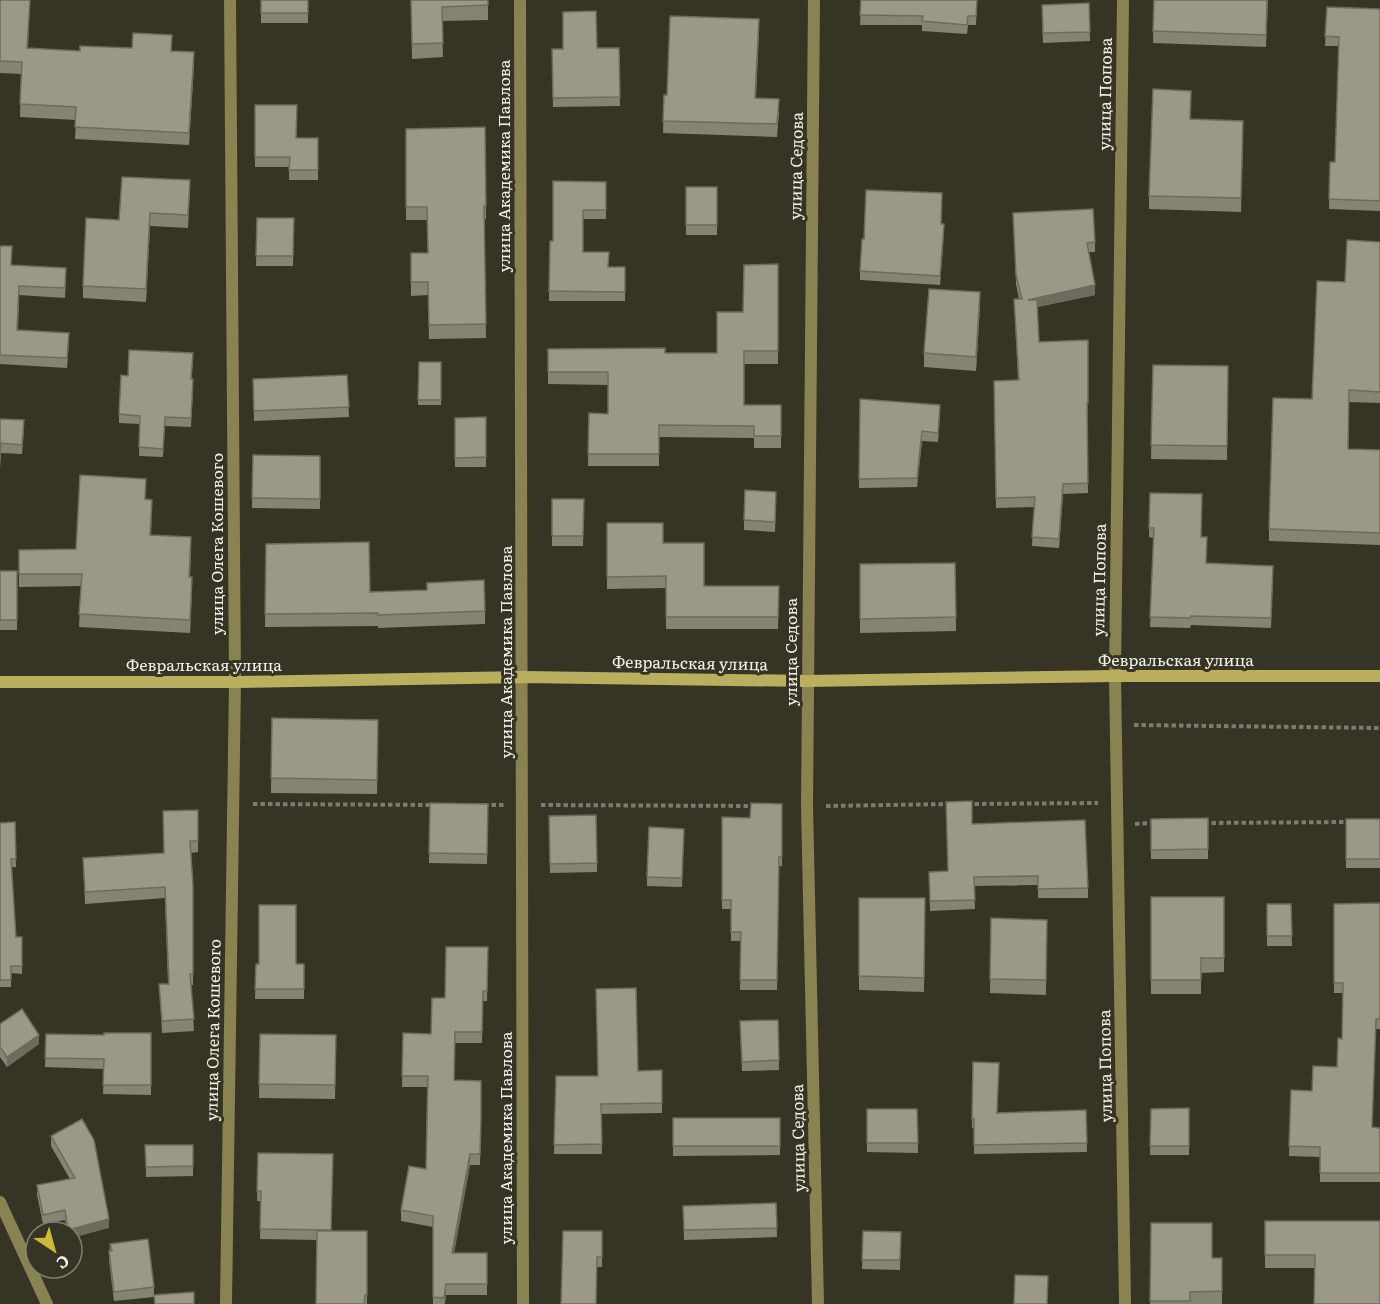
<svg xmlns="http://www.w3.org/2000/svg" width="1380" height="1304" font-family="Literata,serif">
  <style>
    .lines { fill: none; stroke-linecap: round; stroke-linejoin: round }
    .path { stroke: #7d7b6d; stroke-width: 4; stroke-dasharray: 4.5 3; stroke-linecap: butt }
    .street { stroke: #898352; stroke-width: 12 }
    .secondary { stroke: #baaf5e; stroke-width: 12 }
    .wall { fill: #858473 }
    .shaded-wall { fill: #6c6b5e }
    .building { fill: #9b9986; stroke: #6c6b5e; stroke-width: 1.5 }
    .labels { text-anchor: middle; stroke-width: 6; stroke-linejoin: round; paint-order: stroke }
    .street-label { font-size: 16px; fill: #f3f2e8; stroke: #363424 }
  </style>
  <rect width="100%" height="100%" fill="#363424"/>
  <g class="lines">
    <g class="path">
      <path d="M 1134,725 L 1380,728"/>
      <path d="M 253,804 L 435,805"/>
      <path d="M 967,804 L 1098,803"/>
      <path d="M 484,805 L 504,805"/>
      <path d="M 541,805 L 756,806"/>
      <path d="M 826,806 L 951,804"/>
      <path d="M 1204,823 L 1349,822"/>
      <path d="M 1135,824 L 1154,823"/>
    </g>
    <g class="street">
      <path d="M 520,0 L 523,1304"/>
      <path d="M 814,0 L 807,806 L 818,1304"/>
      <path d="M 1123,0 L 1115,676 L 1125,1304"/>
      <path d="M 0,1202 L 47,1304"/>
      <path d="M 226,1304 L 235,682 L 230,0"/>
    </g>
    <path class="secondary" d="M 0,682 L 235,682 L 523,677 L 807,681 L 1115,676 L 1380,676"/>
  </g>
  <g class="wall">
    <path d="M 0,0 L 30,0 L 28,48 L 80,51 L 172,51 L 194,64 L 189,145 L 75,139 L 76,120 L 20,117 L 21,74 L 0,73 Z"/>
    <rect x="261" y="0" width="47" height="23"/>
    <path d="M 411,0 L 488,0 L 488,20 L 442,21 L 443,57 L 412,59 Z"/>
    <path d="M 861,0 L 977,0 L 976,25 L 968,25 L 967,34 L 922,31 L 922,25 L 860,25 Z"/>
    <path d="M 1154,0 L 1268,0 L 1266,47 L 1153,43 Z"/>
    <path d="M 1089,3 L 1090,41 L 1043,43 L 1042,14 Z"/>
    <path d="M 1327,7 L 1380,9 L 1380,211 L 1329,209 L 1330,162 L 1335,162 L 1339,46 L 1325,46 Z"/>
    <path d="M 759,31 L 756,98 L 779,112 L 777,137 L 663,133 L 664,95 L 667,95 Z"/>
    <path d="M 619,48 L 620,106 L 553,107 L 552,49 Z"/>
    <path d="M 1191,104 L 1190,119 L 1243,135 L 1241,212 L 1149,209 L 1149,196 Z"/>
    <path d="M 255,105 L 296,138 L 318,138 L 318,180 L 289,180 L 289,167 L 255,167 Z"/>
    <path d="M 485,127 L 486,219 L 484,219 L 486,338 L 429,339 L 428,295 L 411,296 L 411,253 L 428,253 L 427,220 L 406,220 L 406,129 Z"/>
    <path d="M 606,182 L 606,219 L 583,219 L 583,252 L 609,267 L 625,267 L 625,301 L 549,301 L 550,241 L 553,241 Z"/>
    <rect x="686" y="187" width="31" height="48"/>
    <path d="M 190,192 L 188,228 L 150,226 L 146,302 L 83,298 L 83,286 L 119,220 Z"/>
    <path d="M 1013,213 L 1095,242 L 1095,252 L 1089,252 L 1095,295 L 1037,307 L 1039,342 L 1088,340 L 1088,413 L 1087,413 L 1088,493 L 1063,494 L 1059,548 L 1032,546 L 1034,507 L 996,508 L 994,381 L 1018,380 L 1014,299 L 1019,299 L 1016,284 Z"/>
    <path d="M 257,218 L 294,218 L 293,266 L 256,266 Z"/>
    <path d="M 941,224 L 944,233 L 940,285 L 860,280 L 860,271 Z"/>
    <path d="M 1380,242 L 1380,403 L 1349,402 L 1348,449 L 1380,450 L 1380,545 L 1269,541 L 1269,529 L 1312,399 L 1345,282 Z"/>
    <path d="M 0,246 L 12,265 L 66,277 L 65,298 L 19,295 L 18,330 L 69,342 L 67,368 L 0,364 Z"/>
    <path d="M 778,264 L 778,364 L 744,364 L 744,405 L 781,405 L 781,448 L 754,448 L 754,438 L 659,437 L 659,466 L 588,466 L 589,413 L 608,414 L 608,385 L 548,384 L 548,349 L 665,353 L 717,353 L 743,312 Z"/>
    <path d="M 980,306 L 976,371 L 924,367 L 924,353 Z"/>
    <path d="M 193,362 L 191,379 L 193,388 L 191,427 L 165,426 L 163,457 L 139,456 L 140,424 L 119,423 L 119,414 L 128,376 Z"/>
    <path d="M 419,362 L 441,362 L 441,405 L 418,405 Z"/>
    <path d="M 1153,365 L 1228,366 L 1227,460 L 1151,459 Z"/>
    <path d="M 347,375 L 349,417 L 254,421 L 253,379 Z"/>
    <path d="M 860,399 L 940,415 L 938,442 L 922,441 L 917,487 L 859,488 Z"/>
    <path d="M 486,417 L 486,467 L 455,467 L 455,418 Z"/>
    <path d="M 0,419 L 24,430 L 22,454 L 1,453 L 0,469 Z"/>
    <path d="M 253,455 L 320,456 L 320,509 L 252,508 Z"/>
    <path d="M 1150,493 L 1202,537 L 1206,563 L 1273,575 L 1271,628 L 1191,625 L 1190,628 L 1150,627 L 1154,538 L 1149,537 Z"/>
    <path d="M 146,499 L 152,512 L 151,535 L 191,549 L 190,577 L 192,589 L 190,633 L 79,627 L 81,586 L 19,587 L 19,550 L 76,549 Z"/>
    <path d="M 552,499 L 584,499 L 583,546 L 552,546 Z"/>
    <path d="M 776,501 L 775,532 L 744,530 L 744,520 Z"/>
    <path d="M 607,523 L 663,543 L 704,586 L 779,586 L 778,629 L 666,629 L 666,588 L 607,589 Z"/>
    <path d="M 266,544 L 370,592 L 485,611 L 485,624 L 378,628 L 378,626 L 265,627 Z"/>
    <path d="M 955,563 L 956,631 L 860,633 L 860,564 Z"/>
    <rect x="0" y="571" width="17" height="59"/>
    <path d="M 272,718 L 378,720 L 377,794 L 271,793 Z"/>
    <path d="M 430,803 L 488,804 L 487,864 L 429,863 Z"/>
    <path d="M 782,804 L 782,866 L 779,866 L 777,990 L 740,990 L 741,941 L 731,941 L 731,909 L 722,909 L 722,817 L 750,818 Z"/>
    <path d="M 198,810 L 198,852 L 191,853 L 193,885 L 193,985 L 191,985 L 194,1031 L 162,1033 L 159,984 L 168,984 L 165,898 L 85,904 L 83,858 L 164,853 Z"/>
    <path d="M 596,815 L 597,872 L 550,873 L 549,816 Z"/>
    <path d="M 1208,818 L 1208,859 L 1151,859 L 1151,819 Z"/>
    <rect x="1346" y="819" width="34" height="49"/>
    <path d="M 15,822 L 16,867 L 12,867 L 16,937 L 22,937 L 22,974 L 11,973 L 11,987 L 0,987 L 0,823 Z"/>
    <path d="M 972,824 L 1088,888 L 1088,898 L 1038,898 L 1038,885 L 974,886 L 975,909 L 930,911 L 929,872 L 948,871 Z"/>
    <path d="M 684,829 L 682,887 L 647,886 L 647,877 Z"/>
    <path d="M 1151,897 L 1224,897 L 1224,972 L 1201,973 L 1201,994 L 1151,994 Z"/>
    <path d="M 859,898 L 925,898 L 924,992 L 859,990 Z"/>
    <path d="M 1380,903 L 1380,1029 L 1376,1029 L 1372,1127 L 1380,1128 L 1380,1182 L 1320,1182 L 1320,1157 L 1289,1156 L 1291,1090 L 1312,1091 L 1337,1067 L 1342,1039 L 1343,993 L 1334,993 L 1334,904 Z"/>
    <path d="M 1267,904 L 1291,904 L 1292,946 L 1267,946 Z"/>
    <path d="M 991,918 L 1047,920 L 1046,995 L 990,993 Z"/>
    <path d="M 488,947 L 487,1001 L 483,1001 L 482,1043 L 455,1043 L 454,1080 L 481,1131 L 480,1165 L 470,1165 L 454,1253 L 487,1253 L 487,1295 L 446,1295 L 445,1304 L 433,1304 L 433,1227 L 401,1221 L 401,1210 L 426,1169 L 427,1087 L 402,1087 L 403,1033 L 431,1034 L 445,998 Z"/>
    <path d="M 256,964 L 304,964 L 304,999 L 255,999 Z"/>
    <path d="M 778,1020 L 779,1070 L 742,1071 L 740,1031 Z"/>
    <path d="M 0,1024 L 39,1044 L 7,1067 L 0,1057 Z"/>
    <path d="M 151,1033 L 151,1095 L 103,1094 L 104,1069 L 45,1067 L 46,1034 L 104,1035 Z"/>
    <path d="M 260,1034 L 336,1035 L 335,1099 L 259,1098 Z"/>
    <path d="M 973,1062 L 998,1113 L 1086,1110 L 1087,1152 L 974,1154 L 974,1128 L 972,1128 Z"/>
    <path d="M 662,1070 L 662,1113 L 601,1114 L 602,1154 L 554,1154 L 556,1076 L 597,1076 L 638,1071 Z"/>
    <path d="M 1189,1108 L 1189,1155 L 1150,1155 L 1151,1109 Z"/>
    <path d="M 867,1109 L 917,1109 L 918,1153 L 867,1152 Z"/>
    <path d="M 673,1118 L 780,1118 L 780,1155 L 673,1156 Z"/>
    <path d="M 51,1136 L 109,1228 L 67,1232 L 65,1220 L 43,1224 L 37,1195 L 37,1185 L 70,1179 L 51,1146 Z"/>
    <path d="M 145,1145 L 193,1145 L 193,1176 L 146,1177 Z"/>
    <path d="M 258,1153 L 331,1231 L 367,1231 L 367,1304 L 316,1304 L 317,1240 L 260,1239 L 261,1201 L 257,1201 Z"/>
    <path d="M 776,1203 L 777,1237 L 684,1240 L 683,1206 Z"/>
    <path d="M 1265,1221 L 1380,1221 L 1315,1268 L 1265,1268 Z"/>
    <path d="M 1151,1223 L 1212,1258 L 1222,1258 L 1222,1304 L 1150,1304 Z"/>
    <path d="M 602,1231 L 602,1267 L 597,1267 L 561,1304 Z"/>
    <path d="M 863,1231 L 901,1232 L 900,1270 L 862,1269 Z"/>
    <path d="M 110,1244 L 154,1287 L 154,1297 L 114,1301 L 109,1261 Z"/>
  </g>
  <g class="shaded-wall">
    <path d="M 30,0 L 27,61 L 27,48 Z"/>
    <path d="M 194,52 L 194,64 L 189,145 L 189,133 Z"/>
    <path d="M 150,213 L 150,226 L 146,302 L 146,289 Z"/>
    <path d="M 944,224 L 944,233 L 940,285 L 940,276 Z"/>
    <path d="M 1095,285 L 1095,295 L 1028,309 L 1028,300 Z"/>
    <path d="M 980,292 L 980,306 L 976,371 L 976,357 Z"/>
    <path d="M 922,431 L 922,441 L 917,487 L 917,478 Z"/>
    <path d="M 1063,484 L 1063,494 L 1059,548 L 1059,539 Z"/>
    <path d="M 192,577 L 192,589 L 190,633 L 190,620 Z"/>
    <path d="M 39,1035 L 39,1044 L 7,1067 L 7,1057 Z"/>
    <path d="M 470,1154 L 470,1165 L 452,1264 L 452,1253 Z"/>
    <path d="M 109,1219 L 109,1228 L 72,1238 L 72,1232 L 68,1232 L 68,1230 Z"/>
    <path d="M 446,1284 L 446,1295 L 445,1304 L 444,1304 Z"/>
  </g>
  <g class="building">
    <path d="M 0,0 L 30,0 L 27,48 L 80,51 L 80,46 L 132,48 L 133,33 L 172,35 L 171,51 L 194,52 L 189,133 L 75,127 L 76,107 L 20,104 L 22,62 L 0,61 Z"/>
    <rect x="261" y="0" width="47" height="13"/>
    <path d="M 411,0 L 488,0 L 488,5 L 442,7 L 443,43 L 412,44 Z"/>
    <path d="M 861,0 L 977,0 L 976,16 L 968,16 L 967,25 L 922,21 L 923,16 L 860,15 Z"/>
    <path d="M 1154,0 L 1267,0 L 1266,35 L 1153,31 Z"/>
    <path d="M 1089,3 L 1090,32 L 1043,33 L 1042,5 Z"/>
    <path d="M 1327,7 L 1380,9 L 1380,201 L 1329,199 L 1330,162 L 1335,162 L 1339,37 L 1325,36 Z"/>
    <path d="M 596,11 L 597,48 L 619,48 L 620,97 L 553,98 L 552,49 L 563,49 L 563,12 Z"/>
    <path d="M 670,16 L 759,19 L 755,98 L 779,99 L 777,124 L 663,121 L 664,95 L 667,95 Z"/>
    <path d="M 1153,89 L 1191,91 L 1190,119 L 1243,121 L 1241,198 L 1149,196 Z"/>
    <path d="M 255,105 L 297,105 L 296,138 L 318,138 L 318,170 L 289,170 L 290,157 L 255,157 Z"/>
    <path d="M 485,127 L 486,206 L 484,206 L 486,324 L 429,325 L 428,282 L 411,282 L 411,253 L 428,253 L 427,207 L 406,207 L 406,129 Z"/>
    <path d="M 122,177 L 190,180 L 188,215 L 150,213 L 146,289 L 83,286 L 86,218 L 119,220 Z"/>
    <path d="M 553,181 L 606,182 L 606,210 L 583,210 L 583,252 L 609,252 L 608,267 L 625,267 L 625,292 L 549,291 L 550,241 L 553,241 Z"/>
    <rect x="686" y="187" width="31" height="38"/>
    <path d="M 866,190 L 942,193 L 941,224 L 944,224 L 940,276 L 860,271 L 862,239 L 864,239 Z"/>
    <path d="M 1093,209 L 1095,242 L 1087,243 L 1095,285 L 1028,300 L 1037,300 L 1039,342 L 1088,340 L 1088,403 L 1087,403 L 1088,483 L 1063,484 L 1059,539 L 1032,537 L 1035,497 L 996,498 L 994,381 L 1019,380 L 1014,299 L 1022,299 L 1016,275 L 1013,213 Z"/>
    <path d="M 257,218 L 294,218 L 293,256 L 256,256 Z"/>
    <path d="M 1347,240 L 1380,242 L 1380,392 L 1349,390 L 1348,449 L 1380,450 L 1380,533 L 1269,529 L 1273,398 L 1312,399 L 1317,281 L 1345,282 Z"/>
    <path d="M 0,246 L 12,246 L 11,265 L 66,268 L 65,288 L 19,286 L 17,330 L 69,333 L 67,358 L 0,355 Z"/>
    <path d="M 778,264 L 778,351 L 744,351 L 744,405 L 781,405 L 781,436 L 754,436 L 754,426 L 659,425 L 659,454 L 588,454 L 589,413 L 608,414 L 608,372 L 548,372 L 548,349 L 665,348 L 665,353 L 717,353 L 717,312 L 743,312 L 744,265 Z"/>
    <path d="M 929,289 L 980,292 L 976,357 L 924,353 Z"/>
    <path d="M 129,350 L 193,353 L 191,379 L 193,379 L 191,418 L 165,417 L 163,449 L 139,447 L 140,416 L 119,414 L 121,375 L 128,376 Z"/>
    <path d="M 419,362 L 441,362 L 441,400 L 418,400 Z"/>
    <path d="M 1153,365 L 1228,366 L 1227,446 L 1151,445 Z"/>
    <path d="M 347,375 L 349,407 L 254,411 L 253,379 Z"/>
    <path d="M 860,399 L 940,405 L 938,433 L 922,431 L 917,478 L 859,479 Z"/>
    <path d="M 486,417 L 486,457 L 455,458 L 455,418 Z"/>
    <path d="M 0,419 L 24,420 L 22,445 L 1,443 L 0,459 Z"/>
    <path d="M 253,455 L 320,456 L 320,499 L 252,498 Z"/>
    <path d="M 80,475 L 146,479 L 145,499 L 152,500 L 150,535 L 191,537 L 189,577 L 192,577 L 190,620 L 79,614 L 82,574 L 19,574 L 19,550 L 76,549 Z"/>
    <path d="M 745,490 L 776,492 L 775,522 L 744,520 Z"/>
    <path d="M 1150,493 L 1202,494 L 1201,537 L 1207,537 L 1206,563 L 1273,566 L 1271,618 L 1191,616 L 1190,618 L 1150,617 L 1154,528 L 1149,528 Z"/>
    <path d="M 552,499 L 584,499 L 583,536 L 552,536 Z"/>
    <path d="M 607,523 L 663,523 L 663,543 L 704,543 L 704,586 L 779,586 L 778,617 L 666,617 L 666,576 L 607,577 Z"/>
    <path d="M 369,542 L 370,592 L 427,590 L 427,583 L 484,580 L 485,611 L 378,615 L 378,613 L 265,614 L 266,544 Z"/>
    <path d="M 955,563 L 956,617 L 860,619 L 860,564 Z"/>
    <rect x="0" y="571" width="17" height="49"/>
    <path d="M 272,718 L 378,720 L 377,780 L 271,778 Z"/>
    <path d="M 972,801 L 972,824 L 1085,820 L 1088,888 L 1038,889 L 1038,876 L 974,877 L 975,900 L 930,901 L 929,872 L 948,871 L 946,802 Z"/>
    <path d="M 430,803 L 488,804 L 487,854 L 429,853 Z"/>
    <path d="M 751,803 L 782,804 L 782,857 L 779,857 L 777,980 L 740,980 L 741,932 L 731,932 L 731,900 L 722,900 L 722,817 L 750,818 Z"/>
    <path d="M 198,810 L 198,841 L 190,841 L 193,885 L 193,974 L 190,974 L 194,1019 L 162,1021 L 159,984 L 169,984 L 165,887 L 85,892 L 83,858 L 164,853 L 163,811 Z"/>
    <path d="M 596,815 L 597,863 L 550,864 L 549,816 Z"/>
    <path d="M 1208,818 L 1208,849 L 1151,850 L 1151,819 Z"/>
    <rect x="1346" y="819" width="34" height="40"/>
    <path d="M 15,822 L 16,859 L 11,859 L 16,937 L 22,937 L 22,966 L 11,966 L 11,980 L 0,980 L 0,823 Z"/>
    <path d="M 649,827 L 684,829 L 682,878 L 647,877 Z"/>
    <path d="M 1151,897 L 1224,897 L 1224,958 L 1201,958 L 1201,980 L 1151,980 Z"/>
    <path d="M 859,898 L 925,898 L 924,978 L 859,976 Z"/>
    <path d="M 1380,903 L 1380,1019 L 1376,1019 L 1372,1127 L 1380,1128 L 1380,1173 L 1320,1173 L 1320,1147 L 1289,1146 L 1291,1090 L 1312,1091 L 1313,1066 L 1337,1067 L 1338,1038 L 1342,1039 L 1343,983 L 1334,983 L 1334,904 Z"/>
    <path d="M 1267,904 L 1291,904 L 1292,936 L 1267,936 Z"/>
    <path d="M 259,905 L 296,905 L 296,964 L 304,964 L 304,989 L 255,989 L 256,964 L 259,964 Z"/>
    <path d="M 991,918 L 1047,920 L 1046,980 L 990,979 Z"/>
    <path d="M 446,947 L 488,947 L 487,991 L 483,991 L 482,1032 L 455,1032 L 454,1080 L 481,1081 L 481,1120 L 480,1154 L 470,1154 L 452,1253 L 487,1253 L 487,1284 L 446,1284 L 444,1298 L 433,1297 L 433,1216 L 401,1210 L 409,1166 L 426,1169 L 428,1076 L 402,1076 L 403,1033 L 431,1034 L 432,998 L 445,998 Z"/>
    <path d="M 636,988 L 638,1071 L 662,1070 L 662,1103 L 601,1104 L 602,1144 L 554,1145 L 556,1076 L 598,1076 L 596,989 Z"/>
    <path d="M 22,1009 L 39,1035 L 7,1057 L 0,1047 L 0,1024 Z"/>
    <path d="M 778,1020 L 779,1060 L 742,1062 L 740,1021 Z"/>
    <path d="M 104,1033 L 151,1033 L 151,1085 L 103,1085 L 104,1059 L 45,1058 L 46,1034 L 104,1035 Z"/>
    <path d="M 260,1034 L 336,1035 L 335,1085 L 259,1084 Z"/>
    <path d="M 973,1062 L 999,1063 L 997,1113 L 1086,1110 L 1087,1143 L 974,1145 L 974,1119 L 972,1119 Z"/>
    <path d="M 1189,1108 L 1189,1146 L 1150,1146 L 1151,1109 Z"/>
    <path d="M 867,1109 L 917,1109 L 918,1143 L 867,1143 Z"/>
    <rect x="673" y="1118" width="107" height="28"/>
    <path d="M 82,1119 L 94,1140 L 109,1219 L 68,1230 L 65,1210 L 43,1215 L 37,1185 L 75,1178 L 51,1136 Z"/>
    <path d="M 145,1145 L 193,1145 L 193,1166 L 146,1167 Z"/>
    <path d="M 258,1153 L 333,1154 L 331,1230 L 260,1229 L 261,1191 L 257,1191 Z"/>
    <path d="M 776,1203 L 777,1228 L 684,1230 L 683,1206 Z"/>
    <path d="M 1265,1221 L 1380,1221 L 1380,1304 L 1314,1304 L 1315,1255 L 1265,1255 Z"/>
    <path d="M 1151,1223 L 1212,1223 L 1212,1258 L 1222,1258 L 1222,1291 L 1190,1292 L 1190,1301 L 1150,1301 Z"/>
    <path d="M 317,1231 L 367,1231 L 367,1295 L 365,1295 L 364,1304 L 316,1304 Z"/>
    <path d="M 563,1231 L 602,1231 L 602,1257 L 597,1257 L 596,1304 L 561,1304 Z"/>
    <path d="M 863,1231 L 901,1232 L 900,1260 L 862,1260 Z"/>
    <path d="M 148,1239 L 154,1287 L 114,1292 L 109,1251 L 112,1251 L 110,1244 Z"/>
    <path d="M 1015,1275 L 1048,1276 L 1047,1304 L 1014,1304 Z"/>
    <path d="M 194,1292 L 194,1304 L 155,1304 L 154,1295 Z"/>
  </g>
  <g class="labels">
    <g class="street-label">
      <text transform="translate(1105 94) rotate(-89)" y="6">улица Попова</text>
      <text transform="translate(504 166) rotate(-90)" y="6">улица Академика Павлова</text>
      <text transform="translate(796 166) rotate(-89)" y="6">улица Седова</text>
      <text transform="translate(217 544) rotate(-90)" y="6">улица Олега Кошевого</text>
      <text transform="translate(1099 580) rotate(-89)" y="6">улица Попова</text>
      <text transform="translate(506 652) rotate(-90)" y="6">улица Академика Павлова</text>
      <text transform="translate(791 652) rotate(-90)" y="6">улица Седова</text>
      <text x="1176" y="666">Февральская улица</text>
      <text transform="translate(690 663) rotate(1)" y="6">Февральская улица</text>
      <text x="204" y="671">Февральская улица</text>
      <text transform="translate(213 1030) rotate(-89)" y="6">улица Олега Кошевого</text>
      <text transform="translate(1105 1066) rotate(-91)" y="6">улица Попова</text>
      <text transform="translate(506 1138) rotate(-90)" y="6">улица Академика Павлова</text>
      <text transform="translate(798 1138) rotate(-91)" y="6">улица Седова</text>
    </g>
  </g>
  <g transform="translate(54 1250) rotate(144)"><circle r="28" fill="#363424" stroke="#828072" stroke-width="1.5"/>
  <path d="M0-4.5L10 22L0 15L-10 22Z" fill="#cbba39"/>
  <text y="-9" font-size="16" font-weight="bold" text-anchor="middle" fill="#f3f2e8">С</text>
  </g>
</svg>
